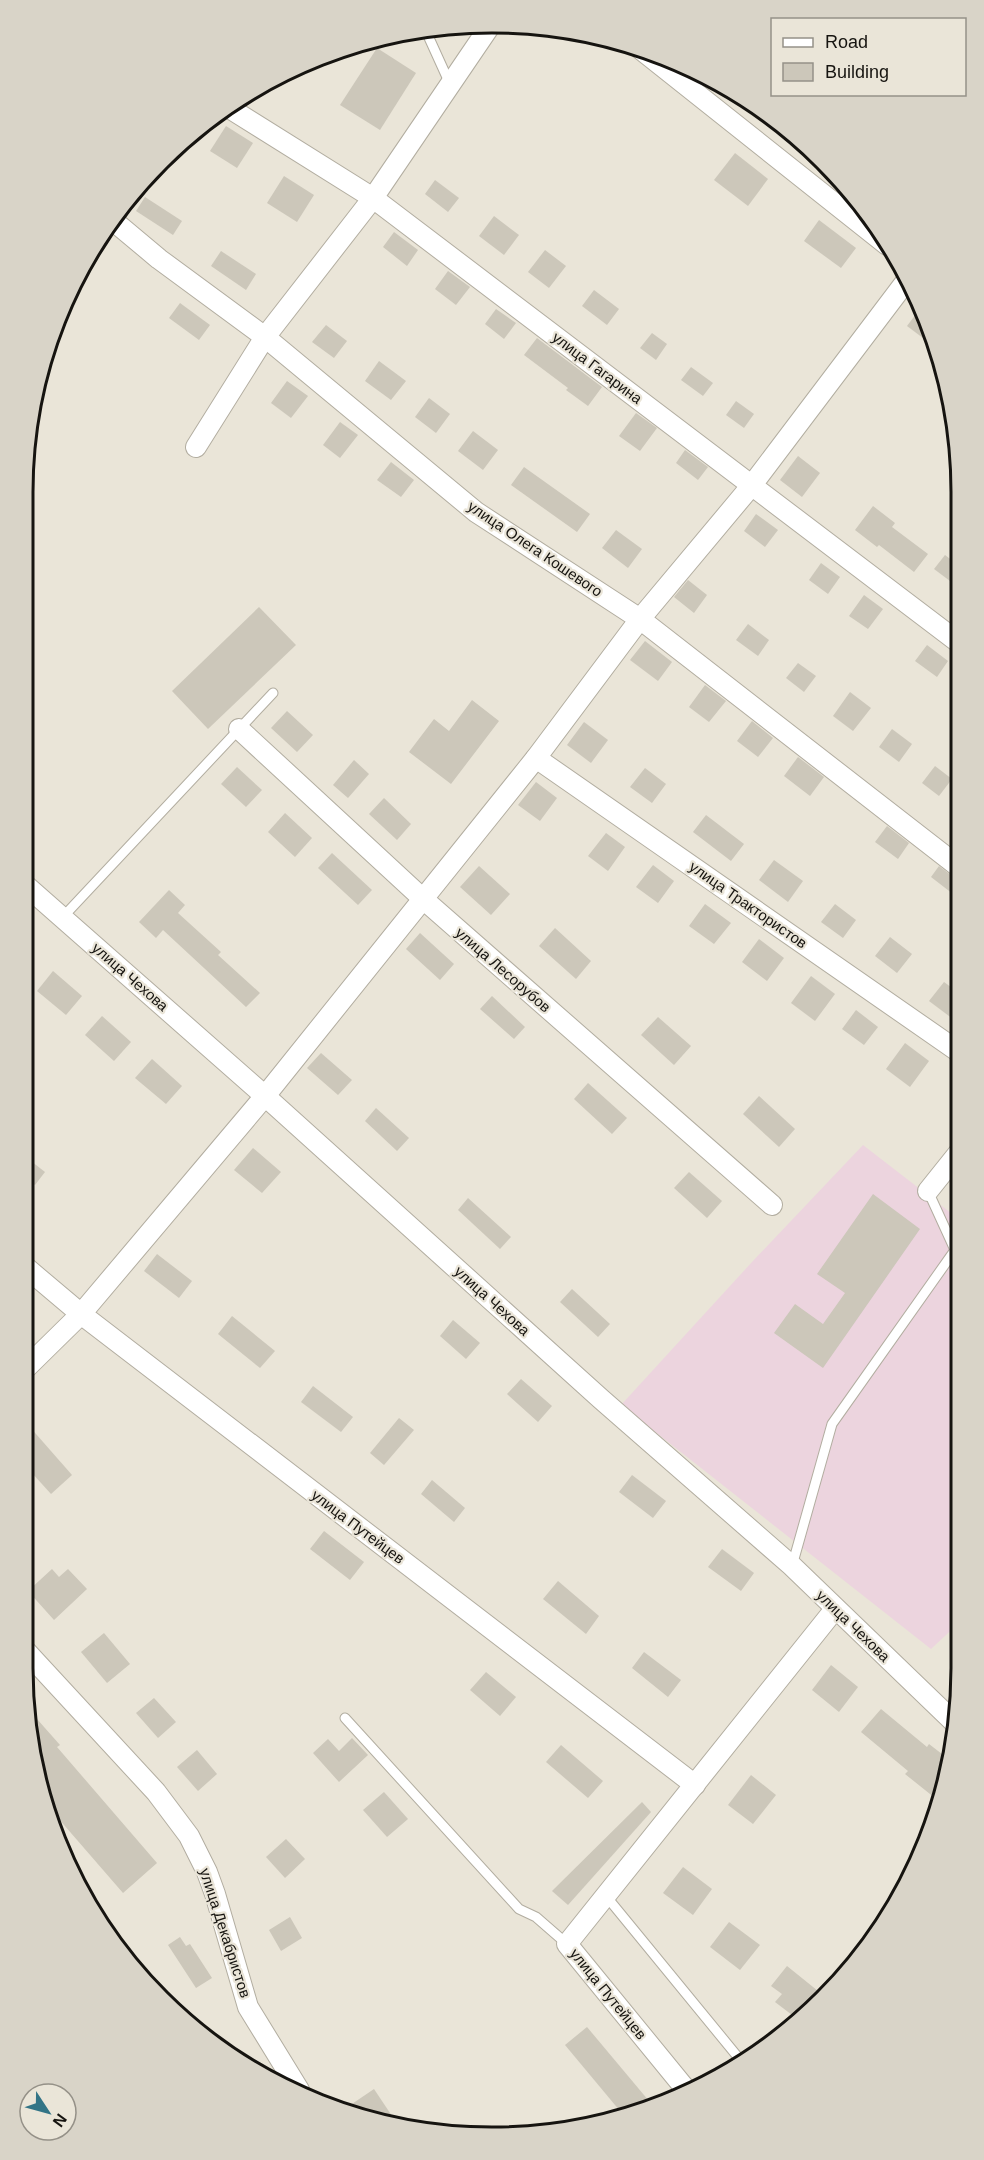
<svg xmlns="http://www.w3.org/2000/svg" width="984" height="2160" font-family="Helvetica,sans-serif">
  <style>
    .education { fill: #ecd4de }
    .building { fill: #ccc7ba }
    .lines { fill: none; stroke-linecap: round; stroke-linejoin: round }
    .service-casing { stroke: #b2ada0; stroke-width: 11 }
    .minor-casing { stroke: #b2ada0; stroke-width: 22 }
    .service { stroke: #fff; stroke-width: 9 }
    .minor { stroke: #fff; stroke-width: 20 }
    .labels { text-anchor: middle; stroke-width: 4.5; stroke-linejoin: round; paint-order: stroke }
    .street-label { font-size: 15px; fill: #161410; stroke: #eae5d8 }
    .rim { fill: none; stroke: #161410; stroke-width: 3 }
  </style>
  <rect width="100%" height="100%" fill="#eae5d8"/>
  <path class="education" d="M 863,1145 L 960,1220 L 961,1621 L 931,1649 L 621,1405 L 752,1262 Z"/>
  <g class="building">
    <path d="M 377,48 L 416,73 L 380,130 L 340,105 Z"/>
    <path d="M 226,126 L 253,143 L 237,168 L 210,151 Z"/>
    <path d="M 735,153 L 768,179 L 748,206 L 714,180 Z"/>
    <path d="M 284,176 L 314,195 L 297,222 L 267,203 Z"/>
    <path d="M 435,180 L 459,198 L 448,212 L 425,194 Z"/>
    <path d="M 145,197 L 182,221 L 173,235 L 136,211 Z"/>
    <path d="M 494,216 L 519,235 L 504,255 L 479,236 Z"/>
    <path d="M 819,220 L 856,248 L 841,268 L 804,241 Z"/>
    <path d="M 394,232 L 418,250 L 407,266 L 383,247 Z"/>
    <path d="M 545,250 L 566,266 L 549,288 L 528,272 Z"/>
    <path d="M 221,251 L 256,274 L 246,290 L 211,266 Z"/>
    <path d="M 448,271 L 470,287 L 456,305 L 435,289 Z"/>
    <path d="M 594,290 L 619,309 L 607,325 L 582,306 Z"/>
    <path d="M 180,303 L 210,325 L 199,340 L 169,318 Z"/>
    <path d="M 922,306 L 926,312 L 935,347 L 907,326 Z"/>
    <path d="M 496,309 L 516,323 L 504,339 L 485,324 Z"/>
    <path d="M 326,325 L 347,341 L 334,358 L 312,342 Z"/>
    <path d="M 652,333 L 667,344 L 656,360 L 640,348 Z"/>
    <path d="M 537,338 L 602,387 L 588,406 L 566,390 L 568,388 L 524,355 Z"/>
    <path d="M 379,361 L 406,381 L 391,400 L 365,381 Z"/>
    <path d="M 691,367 L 713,383 L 703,396 L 681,380 Z"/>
    <path d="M 287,381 L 308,396 L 291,418 L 271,403 Z"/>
    <path d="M 429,398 L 450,414 L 436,433 L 415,417 Z"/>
    <path d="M 736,401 L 754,414 L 744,428 L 726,415 Z"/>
    <path d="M 636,413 L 657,428 L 640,451 L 619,436 Z"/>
    <path d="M 340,422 L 358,435 L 340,458 L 323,445 Z"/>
    <path d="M 473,431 L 498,450 L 483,470 L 458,451 Z"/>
    <path d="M 685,450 L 708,467 L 698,480 L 676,463 Z"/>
    <path d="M 798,456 L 820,473 L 802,497 L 780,480 Z"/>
    <path d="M 391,462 L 414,480 L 401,497 L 377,480 Z"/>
    <path d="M 524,467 L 590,514 L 577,532 L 511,485 Z"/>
    <path d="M 873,506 L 895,523 L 892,527 L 928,554 L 914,572 L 879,545 L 877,547 L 855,530 Z"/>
    <path d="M 756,514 L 778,530 L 765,547 L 744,531 Z"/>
    <path d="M 616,530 L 642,549 L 628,568 L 602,548 Z"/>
    <path d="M 945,555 L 958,565 L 958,587 L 934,569 Z"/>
    <path d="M 821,563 L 840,577 L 828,594 L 809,580 Z"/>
    <path d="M 688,580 L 707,595 L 694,613 L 674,597 Z"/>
    <path d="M 864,595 L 883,609 L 868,629 L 849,616 Z"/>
    <path d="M 259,607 L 296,645 L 208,729 L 172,691 Z"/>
    <path d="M 748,624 L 769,640 L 758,656 L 736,640 Z"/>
    <path d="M 645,641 L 672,662 L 658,681 L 630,660 Z"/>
    <path d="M 927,645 L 948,661 L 937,677 L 915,661 Z"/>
    <path d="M 798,663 L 816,676 L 804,692 L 786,678 Z"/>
    <path d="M 705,685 L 726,701 L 709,722 L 689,707 Z"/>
    <path d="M 850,692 L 871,708 L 853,731 L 833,716 Z"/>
    <path d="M 472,700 L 499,721 L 451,784 L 409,752 L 434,719 L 449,731 Z"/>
    <path d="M 287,711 L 313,735 L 297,752 L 271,728 Z"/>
    <path d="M 752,721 L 773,738 L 758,757 L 737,741 Z"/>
    <path d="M 584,722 L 608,740 L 591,763 L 567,745 Z"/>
    <path d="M 892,729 L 912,744 L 899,762 L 879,747 Z"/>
    <path d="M 798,757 L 824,777 L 810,796 L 784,776 Z"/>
    <path d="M 354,760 L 369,774 L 348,798 L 333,785 Z"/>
    <path d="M 935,766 L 952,779 L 939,796 L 922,783 Z"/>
    <path d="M 237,767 L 262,790 L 246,807 L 221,784 Z"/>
    <path d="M 645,768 L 666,784 L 652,803 L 630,787 Z"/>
    <path d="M 536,782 L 557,798 L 540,821 L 518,805 Z"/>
    <path d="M 384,798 L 411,824 L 397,840 L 369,814 Z"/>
    <path d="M 285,813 L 312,838 L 295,857 L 268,832 Z"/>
    <path d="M 706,815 L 744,844 L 731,861 L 693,832 Z"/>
    <path d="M 887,826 L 909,843 L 898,859 L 875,842 Z"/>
    <path d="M 606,833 L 625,847 L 608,871 L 588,856 Z"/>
    <path d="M 332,853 L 372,890 L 358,905 L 318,868 Z"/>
    <path d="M 774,860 L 803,881 L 788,902 L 759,880 Z"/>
    <path d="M 653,865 L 674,881 L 658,903 L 636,887 Z"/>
    <path d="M 479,866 L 510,894 L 491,915 L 460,887 Z"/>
    <path d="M 939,866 L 952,876 L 959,879 L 959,886 L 953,894 L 931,877 Z"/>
    <path d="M 169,890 L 185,905 L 178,913 L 221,952 L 218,955 L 260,993 L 246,1007 L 163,930 L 156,938 L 139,922 Z"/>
    <path d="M 705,904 L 731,923 L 714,944 L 689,926 Z"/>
    <path d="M 835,904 L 856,920 L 843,938 L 821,922 Z"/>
    <path d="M 555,928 L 591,961 L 576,979 L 539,946 Z"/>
    <path d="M 420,933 L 454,964 L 440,980 L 406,949 Z"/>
    <path d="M 890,937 L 912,954 L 897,973 L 875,956 Z"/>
    <path d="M 759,939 L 784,958 L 767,981 L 742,962 Z"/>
    <path d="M 53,971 L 82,996 L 66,1015 L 37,991 Z"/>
    <path d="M 811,976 L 835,994 L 815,1021 L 791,1003 Z"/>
    <path d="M 944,982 L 959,993 L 959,1011 L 953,1019 L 929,1001 Z"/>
    <path d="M 492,996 L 525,1027 L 514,1039 L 480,1009 Z"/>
    <path d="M 856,1010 L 878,1027 L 864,1045 L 842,1029 Z"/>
    <path d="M 102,1016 L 131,1042 L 114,1061 L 85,1035 Z"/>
    <path d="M 658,1017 L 691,1046 L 674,1065 L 641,1035 Z"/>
    <path d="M 905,1043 L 929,1061 L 910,1087 L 886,1069 Z"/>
    <path d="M 321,1053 L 352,1080 L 338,1095 L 307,1068 Z"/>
    <path d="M 152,1059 L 182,1086 L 166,1104 L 135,1078 Z"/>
    <path d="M 588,1083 L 627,1118 L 612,1134 L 574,1099 Z"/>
    <path d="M 759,1096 L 795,1129 L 779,1147 L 743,1114 Z"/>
    <path d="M 376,1108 L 409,1138 L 397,1151 L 365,1121 Z"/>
    <path d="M 253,1148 L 281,1172 L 262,1193 L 234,1170 Z"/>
    <path d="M 22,1154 L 45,1172 L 35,1185 L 22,1175 Z"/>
    <path d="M 689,1172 L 722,1201 L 707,1218 L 674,1188 Z"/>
    <path d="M 873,1194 L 920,1229 L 823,1368 L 774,1333 L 795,1304 L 823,1324 L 845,1293 L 817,1274 Z"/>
    <path d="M 468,1198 L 511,1237 L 500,1249 L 458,1210 Z"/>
    <path d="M 157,1254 L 192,1281 L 179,1298 L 144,1271 Z"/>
    <path d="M 572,1289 L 610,1324 L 598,1337 L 560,1302 Z"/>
    <path d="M 232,1316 L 275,1351 L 260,1368 L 218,1334 Z"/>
    <path d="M 453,1320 L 480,1343 L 466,1359 L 440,1336 Z"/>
    <path d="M 521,1379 L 552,1406 L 538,1422 L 507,1394 Z"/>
    <path d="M 313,1386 L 353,1417 L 341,1432 L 301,1402 Z"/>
    <path d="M 399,1418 L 414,1430 L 384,1465 L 370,1453 Z"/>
    <path d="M 29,1426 L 72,1475 L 51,1494 L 22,1462 L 22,1432 Z"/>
    <path d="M 632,1475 L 666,1501 L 653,1518 L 619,1492 Z"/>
    <path d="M 432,1480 L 465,1508 L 454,1522 L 421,1494 Z"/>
    <path d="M 324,1531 L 364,1562 L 350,1580 L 310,1549 Z"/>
    <path d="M 722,1549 L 754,1573 L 741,1591 L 708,1567 Z"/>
    <path d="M 52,1569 L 59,1577 L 68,1569 L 87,1589 L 54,1620 L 28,1591 Z"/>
    <path d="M 558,1581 L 599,1616 L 586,1634 L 543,1599 Z"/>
    <path d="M 104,1633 L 130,1664 L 107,1683 L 81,1652 Z"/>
    <path d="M 644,1652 L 681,1680 L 668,1697 L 632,1668 Z"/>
    <path d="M 831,1665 L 858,1687 L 839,1712 L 812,1690 Z"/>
    <path d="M 486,1672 L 516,1697 L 500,1716 L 470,1690 Z"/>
    <path d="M 154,1698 L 176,1722 L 158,1738 L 136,1713 Z"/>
    <path d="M 881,1709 L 927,1747 L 929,1744 L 951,1761 L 943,1771 L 948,1776 L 940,1802 L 905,1774 L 908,1771 L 861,1732 Z"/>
    <path d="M 29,1710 L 60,1745 L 57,1747 L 157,1863 L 123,1893 L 45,1803 Z"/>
    <path d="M 352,1738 L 368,1755 L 339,1782 L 313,1753 L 328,1739 L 339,1751 Z"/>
    <path d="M 561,1745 L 603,1781 L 588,1798 L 546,1762 Z"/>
    <path d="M 197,1750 L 217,1774 L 198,1791 L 177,1767 Z"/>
    <path d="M 751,1775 L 776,1795 L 753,1824 L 728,1805 Z"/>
    <path d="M 384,1792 L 408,1819 L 387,1837 L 363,1810 Z"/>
    <path d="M 642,1802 L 651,1812 L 568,1905 L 552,1891 Z"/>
    <path d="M 286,1839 L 305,1859 L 285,1878 L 266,1857 Z"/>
    <path d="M 683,1867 L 712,1889 L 693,1915 L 663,1893 Z"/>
    <path d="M 290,1917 L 302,1938 L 281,1951 L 269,1930 Z"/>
    <path d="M 729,1922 L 760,1945 L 740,1970 L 710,1947 Z"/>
    <path d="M 180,1937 L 186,1946 L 190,1944 L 212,1978 L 196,1988 L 168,1945 Z"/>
    <path d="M 787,1966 L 818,1991 L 796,2018 L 775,2002 L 782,1994 L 771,1986 Z"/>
    <path d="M 587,2027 L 654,2107 L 625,2117 L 565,2045 Z"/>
    <path d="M 374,2089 L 400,2128 L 346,2108 Z"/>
  </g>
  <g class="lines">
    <defs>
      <g id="service">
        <path d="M 425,29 L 450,84"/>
        <path d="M 62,918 L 273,693"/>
        <path d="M 792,1566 L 832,1424 L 955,1250 L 928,1191"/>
        <path d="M 345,1718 L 519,1909 L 536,1917 L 567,1944"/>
        <path d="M 606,1896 L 742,2062"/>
      </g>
      <g id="minor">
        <path d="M 639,48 L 887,245"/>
        <path d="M 226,106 L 373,198 L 958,642"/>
        <path d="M 116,223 L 159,259 L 265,337 L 476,512 L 640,619 L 959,867"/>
        <path d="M 196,447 L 265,337 L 373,198 L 492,23"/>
        <path d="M 239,729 L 422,898 L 772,1205"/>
        <path d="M 536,758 L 959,1052"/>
        <path d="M 23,883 L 265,1096 L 601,1399 L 792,1566 L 956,1724"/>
        <path d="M 928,1191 L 960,1151"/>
        <path d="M 23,1265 L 81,1314 L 695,1785"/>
        <path d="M 23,1371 L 81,1314 L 265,1096 L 536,758 L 640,619 L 752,485 L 907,280"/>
        <path d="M 23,1648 L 156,1792 L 189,1836 L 207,1872 L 215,1894 L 248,2007 L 299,2090"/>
        <path d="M 688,2092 L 567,1944 L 835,1609"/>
      </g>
    </defs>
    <use href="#service" class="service-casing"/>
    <use href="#minor" class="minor-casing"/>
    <use href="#service" class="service"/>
    <use href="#minor" class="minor"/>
  </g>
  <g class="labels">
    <g class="street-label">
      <text transform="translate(597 368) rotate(37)" y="5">улица Гагарина</text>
      <text transform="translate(535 549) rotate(34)" y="5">улица Олега Кошевого</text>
      <text transform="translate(748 905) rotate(35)" y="5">улица Трактористов</text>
      <text transform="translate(503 970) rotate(41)" y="5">улица Лесорубов</text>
      <text transform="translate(130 977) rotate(41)" y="5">улица Чехова</text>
      <text transform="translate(492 1301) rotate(42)" y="5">улица Чехова</text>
      <text transform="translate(358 1527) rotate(37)" y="5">улица Путейцев</text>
      <text transform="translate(853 1626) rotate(44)" y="5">улица Чехова</text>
      <text transform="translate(225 1933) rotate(72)" y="5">улица Декабристов</text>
      <text transform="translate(608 1994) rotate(51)" y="5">улица Путейцев</text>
    </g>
  </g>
  <path d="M0 0H984V2160H0ZM492 33H492A459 459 0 0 1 951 492V1668A459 459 0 0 1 492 2127H492A459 459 0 0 1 33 1668V492A459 459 0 0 1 492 33Z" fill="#d9d4c8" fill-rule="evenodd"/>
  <path class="rim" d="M492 33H492A459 459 0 0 1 951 492V1668A459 459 0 0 1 492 2127H492A459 459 0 0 1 33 1668V492A459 459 0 0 1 492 33Z"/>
  <rect x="771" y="18" width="195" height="78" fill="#eae5d8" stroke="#959188" stroke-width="1.5"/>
  <rect x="783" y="38" width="30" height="9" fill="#ffffff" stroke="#959188" stroke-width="1.5"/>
  <text x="825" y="48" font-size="18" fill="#161410">Road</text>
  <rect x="783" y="63" width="30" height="18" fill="#ccc7ba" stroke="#959188" stroke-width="1.5"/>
  <text x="825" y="78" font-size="18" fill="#161410">Building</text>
  <g transform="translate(48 2112) rotate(126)"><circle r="28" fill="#eae5d8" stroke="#959188" stroke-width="1.5"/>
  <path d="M0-4.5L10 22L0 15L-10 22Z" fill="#327486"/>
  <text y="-9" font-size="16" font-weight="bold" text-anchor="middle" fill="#161410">N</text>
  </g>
</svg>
